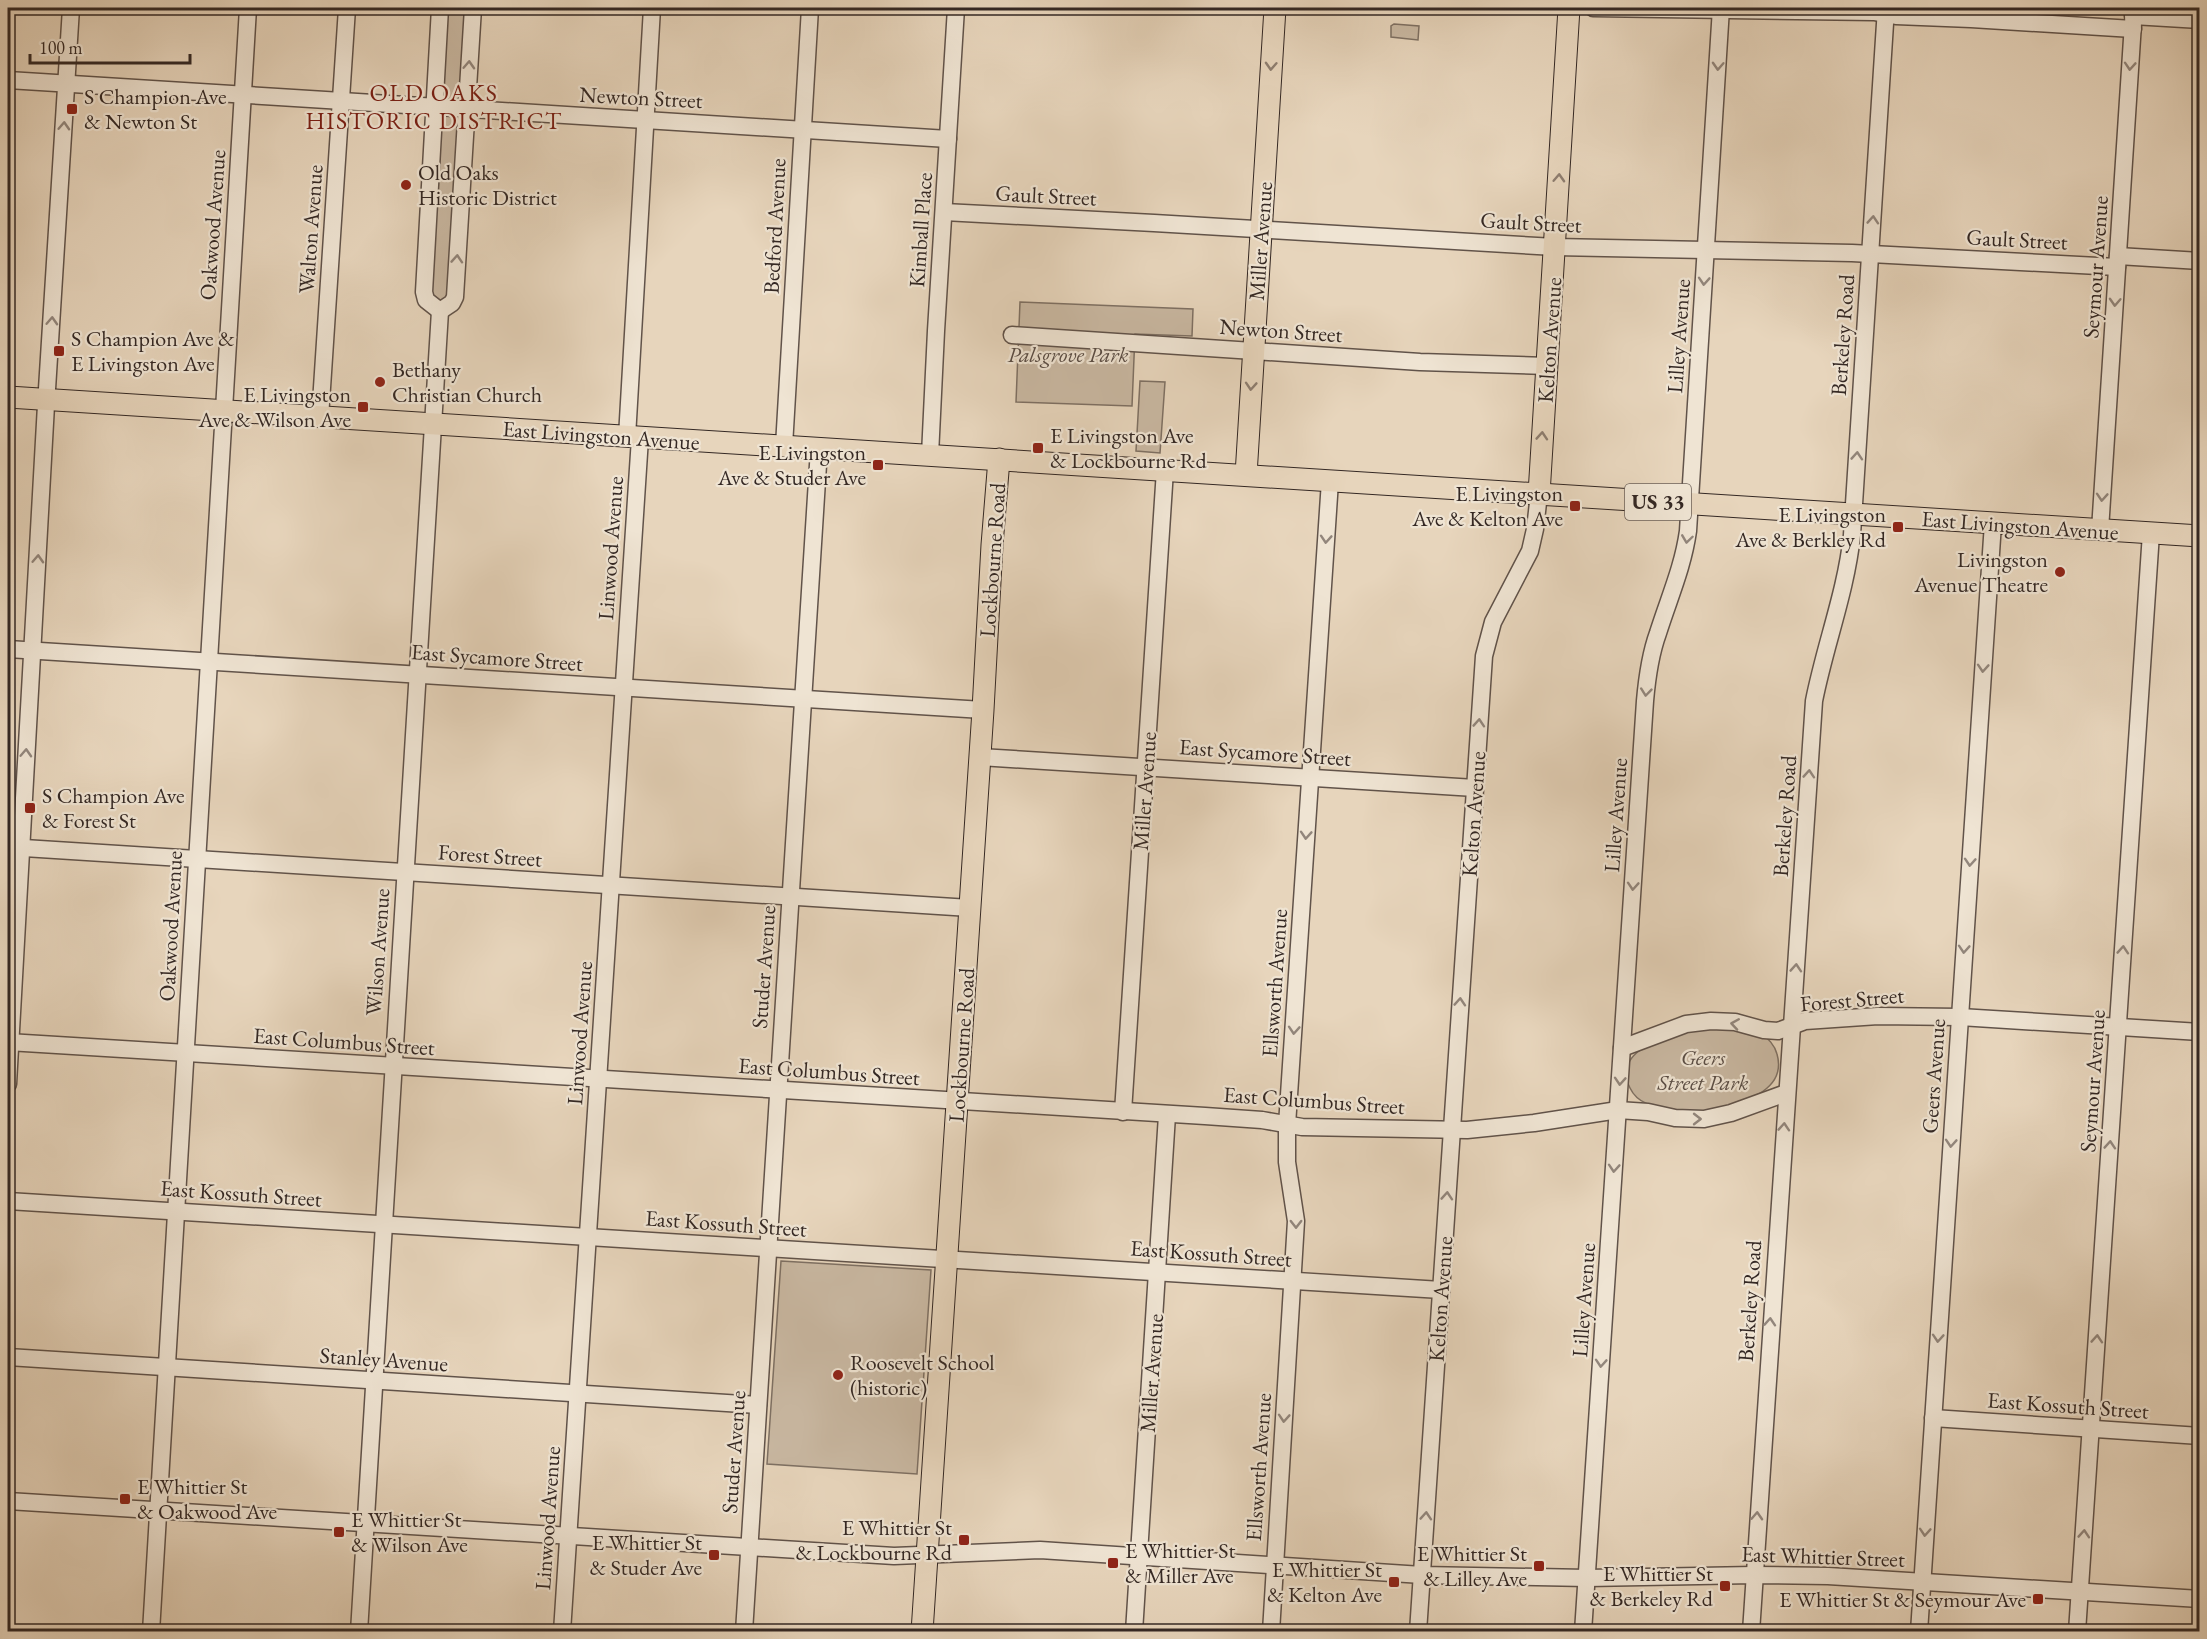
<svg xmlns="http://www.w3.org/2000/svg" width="2207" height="1639" font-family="'EB Garamond',serif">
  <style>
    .green { fill: #c9b8a2; stroke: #7e7063; stroke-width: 1.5 }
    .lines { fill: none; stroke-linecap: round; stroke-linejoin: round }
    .minor-casing { stroke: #61534a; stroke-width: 19 }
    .major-casing { stroke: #342824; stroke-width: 23 }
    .minor { stroke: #efe4d3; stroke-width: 16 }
    .major { stroke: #e7d5bc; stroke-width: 21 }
    .oneway { stroke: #92867c }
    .oneway2 { stroke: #8e7e70 }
    .poi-dot { fill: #8f2418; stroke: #efe4d3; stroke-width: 2 }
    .labels { text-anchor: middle; stroke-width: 4.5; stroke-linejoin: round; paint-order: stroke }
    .shield { fill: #efe4d3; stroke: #6c6058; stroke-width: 1.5 }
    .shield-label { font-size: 21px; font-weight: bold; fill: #342824 }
    .poi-label { font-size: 22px; fill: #342824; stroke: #efe4d3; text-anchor: end }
    .street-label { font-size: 22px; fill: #342824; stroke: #efe4d3 }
    .park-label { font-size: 22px; font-style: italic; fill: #594c44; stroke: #efe4d3 }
    .neighbourhood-label { font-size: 24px; letter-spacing: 1.5px; fill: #7a1f14; stroke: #efe4d3 }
  </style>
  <rect width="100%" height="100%" fill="#e7d5bc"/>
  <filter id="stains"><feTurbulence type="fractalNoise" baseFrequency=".00333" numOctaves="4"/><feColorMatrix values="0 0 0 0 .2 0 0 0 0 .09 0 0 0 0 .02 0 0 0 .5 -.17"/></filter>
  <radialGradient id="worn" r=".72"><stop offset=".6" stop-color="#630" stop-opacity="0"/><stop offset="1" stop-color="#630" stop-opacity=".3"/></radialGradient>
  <g class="green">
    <path d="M 441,8 L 470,8 L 447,306 L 425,291 Z"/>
    <path d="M 1394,24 L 1419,26 L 1418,40 L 1391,37 L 1391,26 Z"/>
    <path d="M 1020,302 L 1193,309 L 1192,336 L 1135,334 L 1132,406 L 1016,402 Z"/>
    <path d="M 1140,381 L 1165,382 L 1160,453 L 1136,451 Z"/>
    <path d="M 1711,1024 C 1726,1027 1746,1028 1760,1034 C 1768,1037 1775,1046 1777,1054 C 1787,1089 1747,1101 1722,1108 C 1715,1110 1707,1113 1700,1114 C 1693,1115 1684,1112 1677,1110 C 1660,1107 1639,1107 1630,1088 C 1608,1045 1684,1032 1711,1024 Z"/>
    <path d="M 781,1261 L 931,1270 L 917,1474 L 767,1464 Z"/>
  </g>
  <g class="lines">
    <defs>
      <g id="minor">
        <path d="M 440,8 L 424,292 L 426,300 L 440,311"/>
        <path d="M 1593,8 L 1874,12 L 1896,16 L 1971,19 L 2133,29"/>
        <path d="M 2133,16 L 2200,20"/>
        <path d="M 8,80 L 948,139"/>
        <path d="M 944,212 L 1154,223 L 1555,247 L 1852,253 L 2117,267"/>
        <path d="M 2118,256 L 2200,261"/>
        <path d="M 440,311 L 452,303 L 455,297 L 473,8"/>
        <path d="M 1012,335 L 1420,362 L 1547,366"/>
        <path d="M 320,418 L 347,8"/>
        <path d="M 627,437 L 652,8"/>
        <path d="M 784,446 L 810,8"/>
        <path d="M 930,455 L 936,331 L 956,8"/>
        <path d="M 2100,530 L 2134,8"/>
        <path d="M 8,649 L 983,710"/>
        <path d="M 980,757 L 1475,788"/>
        <path d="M 8,847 L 970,908"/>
        <path d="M 8,1042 L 1205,1116 L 1262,1120 L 1302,1127 L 1467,1130 L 1534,1123 L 1618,1110 L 1648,1112 L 1675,1118 L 1704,1119 L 1731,1113 L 1786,1093"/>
        <path d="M 1622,1048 L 1686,1024 L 1711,1021 L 1735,1022 L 1764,1030 L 1778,1031 L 1805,1021 L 1878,1016 L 1960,1017 L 2200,1032"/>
        <path d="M 8,1084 L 46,405 L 71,8"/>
        <path d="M 1123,1112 L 1165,470"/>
        <path d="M 8,1201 L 1441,1290"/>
        <path d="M 8,1357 L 758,1405"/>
        <path d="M 1933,1418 L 2200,1436"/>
        <path d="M 8,1501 L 894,1556 L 1040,1550 L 1422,1575 L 1587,1578 L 1754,1575 L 1828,1576 L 2200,1599"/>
        <path d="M 151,1632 L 248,8"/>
        <path d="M 359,1632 L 440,311"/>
        <path d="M 562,1632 L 640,438"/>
        <path d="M 744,1632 L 819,449"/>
        <path d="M 1134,1632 L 1167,1115"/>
        <path d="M 1271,1632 L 1296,1221 L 1287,1162 L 1287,1125 L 1330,481"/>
        <path d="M 1418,1632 L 1484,656 L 1493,622 L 1530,551 L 1535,529 L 1539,494"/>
        <path d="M 1583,1632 L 1645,701 C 1647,678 1650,655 1658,633 C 1669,598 1683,567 1688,531 L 1721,8"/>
        <path d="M 1751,1632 L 1814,701 C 1825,645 1846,592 1852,535 L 1886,8"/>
        <path d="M 1919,1632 L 1993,523"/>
        <path d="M 2077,1632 L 2151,533"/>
      </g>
      <g id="major">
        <path d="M 8,397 L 2200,536"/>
        <path d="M 1246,475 L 1275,8"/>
        <path d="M 1539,494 L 1569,8"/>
        <path d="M 922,1632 L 983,710 L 992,545 L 999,459"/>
      </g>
    </defs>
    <use href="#minor" class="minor-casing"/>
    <use href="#major" class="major-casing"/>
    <use href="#minor" class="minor"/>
    <use href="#major" class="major"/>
  </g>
  <defs><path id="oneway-chevron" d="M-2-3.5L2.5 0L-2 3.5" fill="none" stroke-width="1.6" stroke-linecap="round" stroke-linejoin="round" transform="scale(1.5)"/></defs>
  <g class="oneway">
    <use href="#oneway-chevron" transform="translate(469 65) rotate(-87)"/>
    <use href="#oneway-chevron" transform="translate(1718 66) rotate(93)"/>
    <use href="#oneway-chevron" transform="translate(2130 66) rotate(94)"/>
    <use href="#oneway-chevron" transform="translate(64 126) rotate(-87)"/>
    <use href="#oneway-chevron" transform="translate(1873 220) rotate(-86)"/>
    <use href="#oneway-chevron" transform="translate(457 259) rotate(-86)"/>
    <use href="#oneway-chevron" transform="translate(1704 281) rotate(94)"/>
    <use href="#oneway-chevron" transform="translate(2115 302) rotate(93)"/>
    <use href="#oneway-chevron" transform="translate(52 321) rotate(-87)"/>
    <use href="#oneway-chevron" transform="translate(1857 456) rotate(-86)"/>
    <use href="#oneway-chevron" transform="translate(2102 497) rotate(94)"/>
    <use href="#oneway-chevron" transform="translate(1326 539) rotate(94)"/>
    <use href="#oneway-chevron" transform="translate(1687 539) rotate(98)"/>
    <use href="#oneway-chevron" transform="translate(38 559) rotate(-87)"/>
    <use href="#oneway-chevron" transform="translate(1983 668) rotate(94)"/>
    <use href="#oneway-chevron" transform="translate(1646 692) rotate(96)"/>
    <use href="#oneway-chevron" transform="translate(1479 723) rotate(-86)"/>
    <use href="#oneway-chevron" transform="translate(26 753) rotate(-87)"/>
    <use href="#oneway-chevron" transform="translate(1809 774) rotate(-86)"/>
    <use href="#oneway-chevron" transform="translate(1306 835) rotate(94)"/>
    <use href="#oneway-chevron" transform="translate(1970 862) rotate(94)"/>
    <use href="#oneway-chevron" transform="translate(1633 886) rotate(94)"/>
    <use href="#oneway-chevron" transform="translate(1964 949) rotate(94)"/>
    <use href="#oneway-chevron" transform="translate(2123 950) rotate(-86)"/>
    <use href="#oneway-chevron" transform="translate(1796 968) rotate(-86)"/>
    <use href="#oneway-chevron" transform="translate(1460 1002) rotate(-86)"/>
    <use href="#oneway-chevron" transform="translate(1735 1024) rotate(-171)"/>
    <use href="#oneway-chevron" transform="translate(1294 1030) rotate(94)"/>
    <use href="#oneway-chevron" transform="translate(1620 1081) rotate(94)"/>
    <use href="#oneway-chevron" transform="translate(1697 1119)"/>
    <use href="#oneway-chevron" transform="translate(1784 1127) rotate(-86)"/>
    <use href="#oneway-chevron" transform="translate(1951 1143) rotate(94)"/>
    <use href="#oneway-chevron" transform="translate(2110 1145) rotate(-86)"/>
    <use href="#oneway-chevron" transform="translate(1614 1168) rotate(94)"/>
    <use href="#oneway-chevron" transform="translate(1447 1196) rotate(-86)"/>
    <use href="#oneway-chevron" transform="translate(1296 1224) rotate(90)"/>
    <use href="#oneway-chevron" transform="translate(1770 1322) rotate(-86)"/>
    <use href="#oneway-chevron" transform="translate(1938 1338) rotate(94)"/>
    <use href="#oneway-chevron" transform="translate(2097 1339) rotate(-86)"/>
    <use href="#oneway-chevron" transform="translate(1601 1363) rotate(94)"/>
    <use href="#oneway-chevron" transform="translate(1284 1418) rotate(94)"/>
    <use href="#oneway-chevron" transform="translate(1426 1516) rotate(-86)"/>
    <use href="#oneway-chevron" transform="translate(1757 1516) rotate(-87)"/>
    <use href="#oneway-chevron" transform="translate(1925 1532) rotate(94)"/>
    <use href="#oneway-chevron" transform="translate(2084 1534) rotate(-86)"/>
  </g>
  <g class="oneway2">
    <use href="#oneway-chevron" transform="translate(1271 66) rotate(93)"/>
    <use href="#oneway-chevron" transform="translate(1559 178) rotate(-87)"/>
    <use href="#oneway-chevron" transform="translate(1251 386) rotate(94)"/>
    <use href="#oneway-chevron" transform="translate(1542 436) rotate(-86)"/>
  </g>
  <g class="poi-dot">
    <rect x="66" y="103" width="12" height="12" rx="3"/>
    <circle cx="406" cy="185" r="6"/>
    <rect x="53" y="345" width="12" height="12" rx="3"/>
    <circle cx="380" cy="382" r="6"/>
    <rect x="357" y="401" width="12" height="12" rx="3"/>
    <rect x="1032" y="442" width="12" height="12" rx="3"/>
    <rect x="872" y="459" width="12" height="12" rx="3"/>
    <rect x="1569" y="500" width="12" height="12" rx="3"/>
    <rect x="1892" y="521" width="12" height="12" rx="3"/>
    <circle cx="2060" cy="572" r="6"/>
    <rect x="24" y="802" width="12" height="12" rx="3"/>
    <circle cx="838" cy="1375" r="6"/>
    <rect x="119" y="1493" width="12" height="12" rx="3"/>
    <rect x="333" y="1526" width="12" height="12" rx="3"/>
    <rect x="958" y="1534" width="12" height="12" rx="3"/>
    <rect x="708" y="1549" width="12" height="12" rx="3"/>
    <rect x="1107" y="1557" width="12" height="12" rx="3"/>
    <rect x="1533" y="1560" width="12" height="12" rx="3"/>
    <rect x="1388" y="1576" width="12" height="12" rx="3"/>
    <rect x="1719" y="1580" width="12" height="12" rx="3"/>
    <rect x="2032" y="1593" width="12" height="12" rx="3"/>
  </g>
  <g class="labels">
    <rect class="shield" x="1625" y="484" width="66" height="36" rx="4.5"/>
    <g class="shield-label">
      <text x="1658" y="509">US 33</text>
    </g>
    <g class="poi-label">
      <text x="84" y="104" text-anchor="start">S Champion Ave<tspan x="84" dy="25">&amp; Newton St</tspan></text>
      <text x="418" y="180" text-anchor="start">Old Oaks<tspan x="418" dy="25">Historic District</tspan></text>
      <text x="71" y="346" text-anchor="start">S Champion Ave &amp;<tspan x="71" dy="25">E Livingston Ave</tspan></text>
      <text x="392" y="377" text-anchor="start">Bethany<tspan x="392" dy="25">Christian Church</tspan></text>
      <text x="351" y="402">E Livingston<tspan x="351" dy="25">Ave &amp; Wilson Ave</tspan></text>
      <text x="1050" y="443" text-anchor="start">E Livingston Ave<tspan x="1050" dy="25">&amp; Lockbourne Rd</tspan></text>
      <text x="866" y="460">E Livingston<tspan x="866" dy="25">Ave &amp; Studer Ave</tspan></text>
      <text x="1563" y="501">E Livingston<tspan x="1563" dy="25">Ave &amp; Kelton Ave</tspan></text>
      <text x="1886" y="522">E Livingston<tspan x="1886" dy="25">Ave &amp; Berkley Rd</tspan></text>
      <text x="2048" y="567">Livingston<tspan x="2048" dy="25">Avenue Theatre</tspan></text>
      <text x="42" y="803" text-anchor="start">S Champion Ave<tspan x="42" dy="25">&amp; Forest St</tspan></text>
      <text x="850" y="1370" text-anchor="start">Roosevelt School<tspan x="850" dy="25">(historic)</tspan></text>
      <text x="137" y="1494" text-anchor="start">E Whittier St<tspan x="137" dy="25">&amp; Oakwood Ave</tspan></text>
      <text x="351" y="1527" text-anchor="start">E Whittier St<tspan x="351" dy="25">&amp; Wilson Ave</tspan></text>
      <text x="952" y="1535">E Whittier St<tspan x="952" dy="25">&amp; Lockbourne Rd</tspan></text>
      <text x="702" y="1550">E Whittier St<tspan x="702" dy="25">&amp; Studer Ave</tspan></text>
      <text x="1125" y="1558" text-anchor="start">E Whittier St<tspan x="1125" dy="25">&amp; Miller Ave</tspan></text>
      <text x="1527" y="1561">E Whittier St<tspan x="1527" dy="25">&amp; Lilley Ave</tspan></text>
      <text x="1382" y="1577">E Whittier St<tspan x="1382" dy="25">&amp; Kelton Ave</tspan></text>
      <text x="1713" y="1581">E Whittier St<tspan x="1713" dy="25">&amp; Berkeley Rd</tspan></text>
      <text x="2026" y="1607">E Whittier St &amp; Seymour Ave</text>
    </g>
    <g class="street-label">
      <text transform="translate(641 97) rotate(3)" y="8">Newton Street</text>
      <text transform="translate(1046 195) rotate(3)" y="8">Gault Street</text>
      <text transform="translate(1531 222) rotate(3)" y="8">Gault Street</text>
      <text transform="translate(212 225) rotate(-86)" y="8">Oakwood Avenue</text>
      <text transform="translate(774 226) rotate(-87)" y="8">Bedford Avenue</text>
      <text transform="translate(310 229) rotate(-86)" y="8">Walton Avenue</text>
      <text transform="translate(920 230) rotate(-86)" y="8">Kimball Place</text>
      <text transform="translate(2017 239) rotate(3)" y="8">Gault Street</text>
      <text transform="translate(1260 241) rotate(-86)" y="8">Miller Avenue</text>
      <text transform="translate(2095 267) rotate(-86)" y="8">Seymour Avenue</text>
      <text transform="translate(1281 330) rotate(4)" y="8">Newton Street</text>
      <text transform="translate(1842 335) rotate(-86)" y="8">Berkeley Road</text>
      <text transform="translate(1678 336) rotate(-86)" y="8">Lilley Avenue</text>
      <text transform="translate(1549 340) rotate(-86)" y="8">Kelton Avenue</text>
      <text transform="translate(601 435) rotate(4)" y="8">East Livingston Avenue</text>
      <text transform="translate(2020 525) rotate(4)" y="8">East Livingston Avenue</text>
      <text transform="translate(610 548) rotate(-86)" y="8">Linwood Avenue</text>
      <text transform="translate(992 560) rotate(-86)" y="8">Lockbourne Road</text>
      <text transform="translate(497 657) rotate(4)" y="8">East Sycamore Street</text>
      <text transform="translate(1265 752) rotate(4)" y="8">East Sycamore Street</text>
      <text transform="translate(1144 791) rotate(-86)" y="8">Miller Avenue</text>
      <text transform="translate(1473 814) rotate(-86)" y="8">Kelton Avenue</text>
      <text transform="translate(1615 815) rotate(-86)" y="8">Lilley Avenue</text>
      <text transform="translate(1784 816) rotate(-86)" y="8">Berkeley Road</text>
      <text transform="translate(490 855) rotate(4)" y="8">Forest Street</text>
      <text transform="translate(170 926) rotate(-87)" y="8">Oakwood Avenue</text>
      <text transform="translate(377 952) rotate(-86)" y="8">Wilson Avenue</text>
      <text transform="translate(763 967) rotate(-86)" y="8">Studer Avenue</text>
      <text transform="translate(1274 983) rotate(-86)" y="8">Ellsworth Avenue</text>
      <text transform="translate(1852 999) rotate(-5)" y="8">Forest Street</text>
      <text transform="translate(579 1033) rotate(-86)" y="8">Linwood Avenue</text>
      <text transform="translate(344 1041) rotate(4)" y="8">East Columbus Street</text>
      <text transform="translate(961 1045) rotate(-86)" y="8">Lockbourne Road</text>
      <text transform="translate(829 1071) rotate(4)" y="8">East Columbus Street</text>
      <text transform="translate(1933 1076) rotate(-86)" y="8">Geers Avenue</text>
      <text transform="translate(2092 1081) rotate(-86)" y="8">Seymour Avenue</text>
      <text transform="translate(1314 1100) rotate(4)" y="8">East Columbus Street</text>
      <text transform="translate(241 1193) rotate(4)" y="8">East Kossuth Street</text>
      <text transform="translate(726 1223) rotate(4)" y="8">East Kossuth Street</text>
      <text transform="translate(1211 1253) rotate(4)" y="8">East Kossuth Street</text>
      <text transform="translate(1440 1299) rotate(-86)" y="8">Kelton Avenue</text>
      <text transform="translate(1583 1300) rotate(-86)" y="8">Lilley Avenue</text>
      <text transform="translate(1749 1301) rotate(-86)" y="8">Berkeley Road</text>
      <text transform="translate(384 1359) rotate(4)" y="8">Stanley Avenue</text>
      <text transform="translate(1151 1373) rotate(-86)" y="8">Miller Avenue</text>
      <text transform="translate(2068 1405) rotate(4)" y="8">East Kossuth Street</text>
      <text transform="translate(733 1452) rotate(-86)" y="8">Studer Avenue</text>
      <text transform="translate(1258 1467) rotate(-86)" y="8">Ellsworth Avenue</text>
      <text transform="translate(547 1518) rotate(-86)" y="8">Linwood Avenue</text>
      <text transform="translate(1823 1556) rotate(2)" y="8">East Whittier Street</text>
    </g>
    <g class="park-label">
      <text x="1068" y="362">Palsgrove Park</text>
      <text x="1703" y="1065">Geers<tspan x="1703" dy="25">Street Park</tspan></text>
    </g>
    <g class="neighbourhood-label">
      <text x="434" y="101">OLD OAKS<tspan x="434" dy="28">HISTORIC DISTRICT</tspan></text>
    </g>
  </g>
  <rect width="2207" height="1639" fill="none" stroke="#e7d5bc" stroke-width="30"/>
  <rect x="9" y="9" width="2189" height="1621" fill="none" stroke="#342824" stroke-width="3"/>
  <rect x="15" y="15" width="2177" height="1609" fill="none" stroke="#342824" stroke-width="1.5"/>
  <path d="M30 54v9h160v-9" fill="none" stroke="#342824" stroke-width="3"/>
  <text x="39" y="54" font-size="18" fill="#342824" stroke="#efe4d3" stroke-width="4.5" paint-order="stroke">100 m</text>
  <rect width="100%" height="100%" filter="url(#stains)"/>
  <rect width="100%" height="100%" fill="url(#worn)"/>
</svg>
